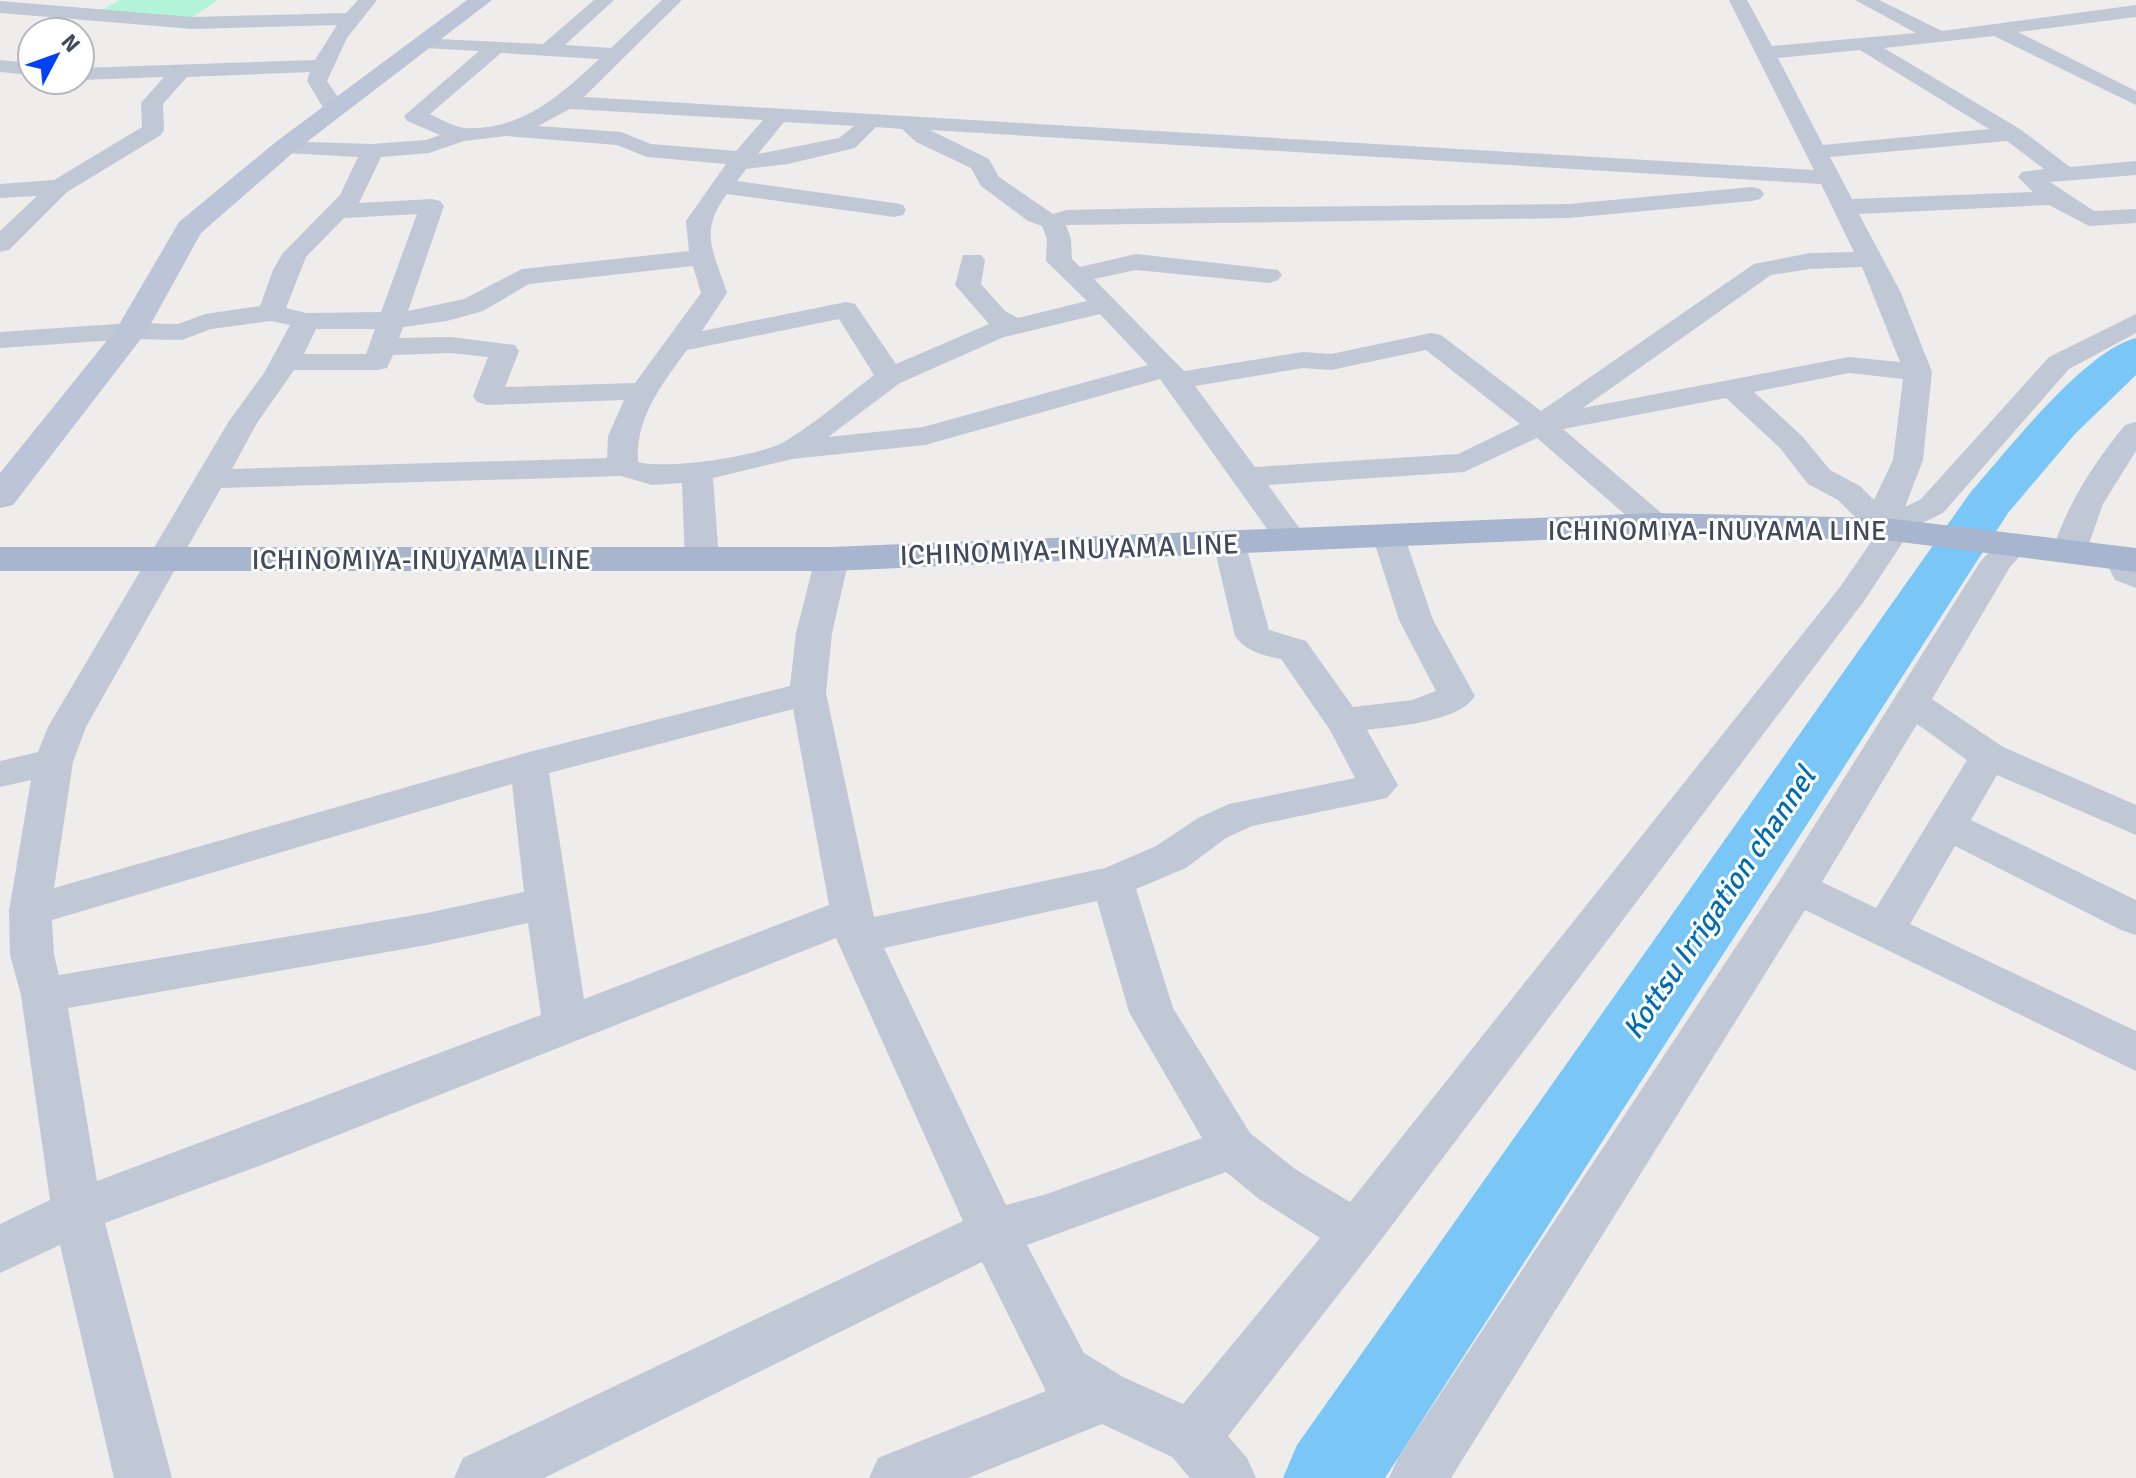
<svg xmlns="http://www.w3.org/2000/svg" width="2136" height="1478" font-family="Signika,sans-serif">
  <style>
    .green { fill: #b3f4d8 }
    .lines { fill: none; stroke-linecap: round; stroke-linejoin: round }
    .river { fill: #7ac7f7; fill-rule: evenodd }
    .street { fill: #c0c8d6; fill-rule: evenodd }
    .secondary { fill: #bcc4d8; fill-rule: evenodd }
    .primary { fill: #a8b5cf; fill-rule: evenodd }
    .labels { text-anchor: middle; stroke-width: 6; stroke-linejoin: round; paint-order: stroke }
    .street-label { font-size: 28px; fill: #424b5c; stroke: #fff }
    .water-label { font-size: 30px; font-style: italic; fill: #006db1; stroke: #fff }
  </style>
  <rect width="100%" height="100%" fill="#efecec"/>
  <path class="green" d="M 120,0 L 218,0 L 185,22 L 99,11 Z"/>
  <g class="lines">
    <path class="river" d="M 2136,338 L 2136,375 L 2075,434 L 2008,513 L 1385,1478 L 1283,1478 L 1297,1445 L 1970,493 C 2006,452 2084,351 2136,338 Z"/>
    <g class="street">
      <path d="M 358,0 L 377,0 L 347,38 L 327,81 L 346,109 L 343,114 L 327,114 L 307,81 L 310,72 L 187,77 L 163,104 L 164,130 L 161,135 L 67,192 L 9,250 L 0,252 L 0,231 L 37,196 L 0,198 L 0,184 L 54,180 L 142,127 L 141,103 L 164,77 L 80,80 L 80,68 L 315,60 L 337,25 L 193,29 L 0,13 L 0,1 L 193,17 L 346,13 Z"/>
      <path d="M 594,0 L 614,0 L 565,45 L 611,48 L 662,0 L 682,0 L 584,97 L 1814,170 L 1729,0 L 1747,0 L 1772,46 L 1916,33 L 1855,0 L 1879,0 L 1942,31 L 2136,5 L 2136,17 L 2018,32 L 2136,91 L 2136,105 L 1994,36 L 1884,48 L 2020,129 L 2070,167 L 2136,161 L 2136,175 L 2050,182 L 2094,211 L 2136,209 L 2136,223 L 2089,226 L 2049,205 L 1859,214 L 1901,293 L 1932,372 L 1923,460 L 1905,507 L 1921,499 L 2049,357 L 2136,314 L 2136,333 L 2069,369 L 1943,513 L 1902,533 L 1903,542 L 1864,601 L 1374,1249 L 1228,1436 L 1247,1458 L 1256,1478 L 1190,1478 L 1172,1457 L 1102,1424 L 968,1478 L 869,1478 L 878,1458 L 1046,1391 L 982,1262 L 544,1478 L 454,1478 L 463,1458 L 963,1221 L 836,938 L 267,1163 L 105,1223 L 172,1478 L 114,1478 L 60,1245 L 0,1273 L 0,1224 L 50,1200 L 21,995 L 10,955 L 9,911 L 31,780 L 0,787 L 0,761 L 38,752 L 48,727 L 229,421 L 264,373 L 290,325 L 271,321 L 211,329 L 182,340 L 131,339 L 0,348 L 0,332 L 131,323 L 178,324 L 205,314 L 260,306 L 273,270 L 283,253 L 340,195 L 358,157 L 286,153 L 278,151 L 275,146 L 278,141 L 372,144 L 426,140 L 440,135 L 407,121 L 404,116 L 479,51 L 425,48 L 418,46 L 415,42 L 418,38 L 543,44 ZM 1860,50 L 1989,129 L 1823,145 L 1778,58 ZM 501,53 L 599,59 C 561,95 521,131 465,128 C 454,127 440,119 430,114 ZM 570,109 L 763,120 L 736,151 L 651,144 L 621,132 L 538,126 ZM 784,122 L 854,126 L 839,138 L 758,154 ZM 876,127 L 902,129 L 916,142 L 971,168 L 981,186 L 1028,221 L 1042,226 L 1047,239 L 1046,261 L 1087,301 L 1018,318 L 1005,311 L 981,284 L 985,260 L 981,255 L 963,255 L 955,285 L 989,324 L 896,364 L 855,304 L 846,302 L 702,331 L 727,293 C 714,252 698,232 727,194 L 894,217 L 903,215 L 906,210 L 903,205 L 894,203 L 737,181 L 746,169 L 788,164 L 855,148 ZM 930,130 L 1821,184 L 1854,252 L 1810,253 L 1754,264 L 1541,411 L 1441,335 L 1431,333 L 1331,354 L 1303,352 L 1184,371 L 1094,279 L 1136,270 L 1269,283 L 1278,280 L 1282,275 L 1278,270 L 1136,254 L 1080,267 L 1072,259 L 1071,239 L 1066,225 L 1569,218 L 1752,201 L 1760,199 L 1764,194 L 1760,189 L 1752,187 L 1569,204 L 1153,208 L 1067,210 L 1053,214 L 999,177 L 989,159 ZM 506,136 L 617,145 L 647,157 L 726,164 L 686,221 L 689,251 L 522,269 L 464,299 L 408,311 L 444,206 L 440,201 L 432,199 L 359,203 L 381,157 L 429,153 L 464,141 ZM 2007,141 L 2044,169 L 2022,172 L 2018,177 L 2033,192 L 1852,199 L 1830,157 ZM 417,214 L 381,312 L 306,313 L 286,308 L 306,257 L 344,218 ZM 693,266 L 701,293 L 635,383 L 505,387 L 519,351 L 515,345 L 451,337 L 399,338 L 403,327 L 447,321 L 483,311 L 529,284 ZM 1862,267 L 1900,362 L 1849,357 L 1583,408 L 1771,275 L 1810,269 ZM 1100,314 L 1148,365 L 923,427 L 828,437 L 900,383 L 1004,337 ZM 839,319 L 874,375 C 845,397 816,423 784,442 C 759,456 666,470 638,462 C 635,418 662,384 687,350 ZM 316,329 L 375,329 L 366,354 L 304,354 ZM 1426,350 L 1520,424 L 1458,454 L 1255,467 L 1195,386 L 1303,368 L 1331,370 ZM 451,353 L 488,357 L 473,396 L 477,402 L 487,405 L 624,400 L 608,436 L 607,458 L 232,469 L 257,423 L 294,370 L 377,370 L 387,368 L 393,355 ZM 1849,373 L 1903,379 L 1893,460 L 1874,500 L 1860,486 L 1830,470 L 1802,436 L 1754,392 ZM 1160,379 L 1280,547 L 1292,550 L 1304,547 L 1308,540 L 1268,485 L 1464,472 L 1537,438 L 1644,531 L 1655,534 L 1666,531 L 1671,524 L 1666,517 L 1563,429 L 1726,398 L 1780,448 L 1808,484 L 1838,500 L 1869,531 L 1871,542 L 1840,587 L 1350,1202 L 1295,1169 L 1250,1133 L 1173,1008 L 1136,889 L 1186,868 L 1226,838 L 1252,826 L 1387,798 L 1398,785 L 1367,730 C 1396,726 1459,722 1475,696 L 1433,620 L 1404,535 L 1400,528 L 1388,525 L 1376,528 L 1372,535 L 1399,620 L 1436,691 L 1412,700 L 1353,707 L 1306,641 L 1269,630 L 1245,542 L 1241,535 L 1229,532 L 1217,535 L 1213,542 L 1235,636 C 1245,651 1264,656 1281,659 L 1330,730 L 1355,778 L 1229,804 L 1198,818 L 1156,846 L 1105,868 L 874,917 L 826,693 L 832,633 L 849,559 L 844,552 L 832,549 L 820,552 L 815,559 L 796,633 L 790,686 L 529,752 L 54,888 L 73,762 L 86,727 L 221,488 L 621,476 L 652,485 L 682,483 L 685,560 L 690,567 L 702,570 L 714,567 L 719,560 L 713,478 L 792,459 L 925,445 ZM 793,709 L 829,905 L 584,999 L 549,773 ZM 512,784 L 524,892 L 427,913 L 59,975 L 54,955 L 52,920 ZM 1097,901 L 1129,1012 L 1202,1138 L 1047,1194 L 1006,1205 L 884,948 ZM 528,923 L 541,1015 L 97,1181 L 68,1008 L 427,945 ZM 1226,1172 L 1259,1199 L 1320,1238 L 1183,1404 L 1123,1377 L 1084,1353 L 1027,1245 Z"/>
      <path d="M 0,60 L 32,63 L 32,75 L 0,72 Z"/>
      <path d="M 2136,422 L 2136,451 L 2103,504 L 2086,552 L 2081,559 L 2069,562 L 2057,559 L 2052,552 C 2067,504 2094,463 2125,425 Z"/>
      <path d="M 2014,535 L 2026,538 L 2030,545 L 2010,567 L 1932,699 L 2003,747 L 2136,805 L 2136,835 L 1997,775 L 1971,820 L 2136,900 L 2136,935 L 2121,930 L 1955,846 L 1910,924 L 2136,1031 L 2136,1071 L 1805,910 L 1451,1478 L 1389,1478 L 1398,1458 L 1782,877 L 1980,562 L 2002,538 ZM 1917,724 L 1967,760 L 1876,908 L 1822,882 Z"/>
      <path d="M 2121,548 L 2133,551 L 2136,556 L 2136,588 L 2115,580 L 2104,558 L 2109,551 Z"/>
    </g>
    <path class="secondary" d="M 467,0 L 492,0 L 295,151 L 201,233 L 147,331 L 13,505 L 0,508 L 0,473 L 117,328 L 179,222 L 277,141 Z"/>
    <path class="primary" d="M 1655,513 L 1885,518 L 2136,548 L 2136,572 L 1885,540 L 1655,535 L 832,571 L 0,571 L 0,547 L 832,547 Z"/>
  </g>
  <g class="labels">
    <g class="street-label">
      <text x="1717" y="540">ICHINOMIYA-INUYAMA LINE</text>
      <text transform="translate(1069 549) rotate(-2)" y="10">ICHINOMIYA-INUYAMA LINE</text>
      <text x="421" y="569">ICHINOMIYA-INUYAMA LINE</text>
    </g>
    <g class="water-label">
      <text transform="translate(1719 903) rotate(-56)" y="10">Kottsu Irrigation channel</text>
    </g>
  </g>
  <g transform="translate(56 56) rotate(49)"><circle r="38" fill="#ffffff" stroke="#b3b7be" stroke-width="2"/>
  <path d="M0-6L14 30L0 20L-14 30Z" fill="#0241f3"/>
  <text y="-12" font-size="22" font-weight="bold" text-anchor="middle" fill="#424b5c">N</text>
  </g>
</svg>
